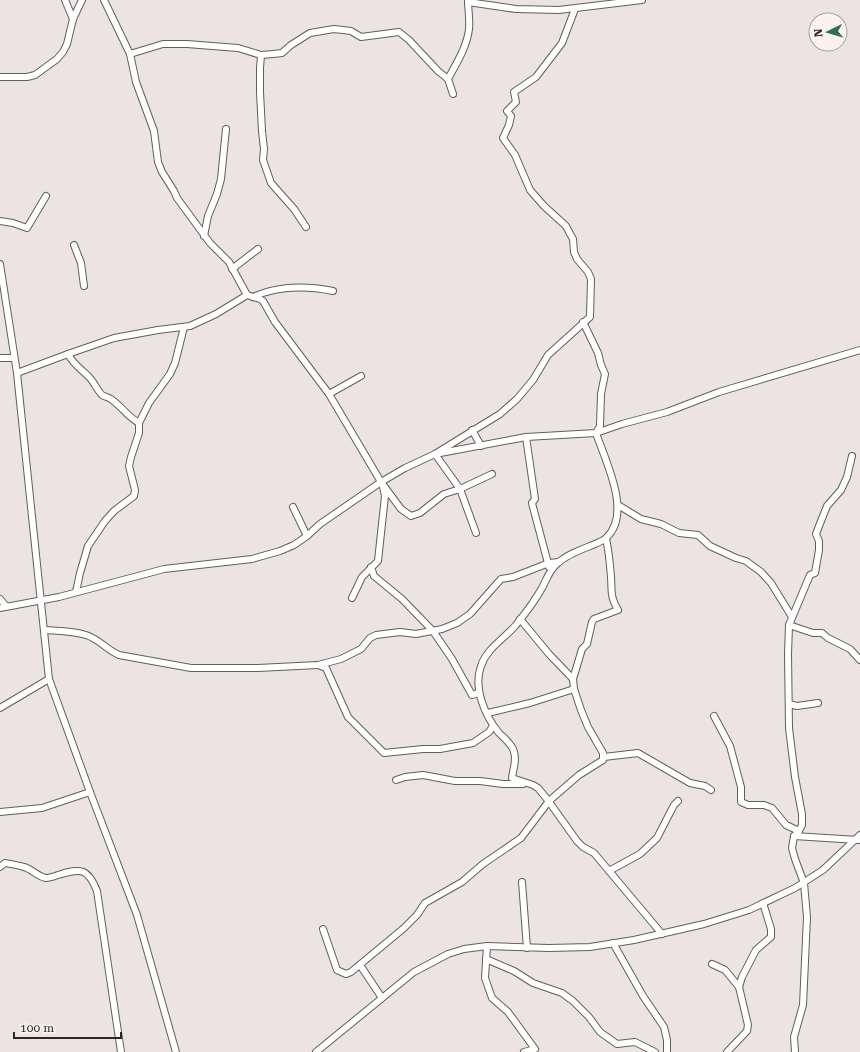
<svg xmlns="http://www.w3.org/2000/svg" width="860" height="1052" font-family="'Roboto Serif',serif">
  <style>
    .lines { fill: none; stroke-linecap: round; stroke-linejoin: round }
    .minor-casing { stroke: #645d5b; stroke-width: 8 }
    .minor { stroke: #fff; stroke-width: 6 }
  </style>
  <rect width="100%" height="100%" fill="#ece4e2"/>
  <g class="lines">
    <defs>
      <g id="minor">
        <path d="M 65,0 L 73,19"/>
        <path d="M 104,0 L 130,54 L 136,82 L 154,131 L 158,162 L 162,172 L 174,191 L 177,198 L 210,243 L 229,262 L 247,295"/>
        <path d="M 468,2 L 516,9 L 559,10 L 642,0"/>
        <path d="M 130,54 L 163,44 L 187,44 L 238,48 L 261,55 L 273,54 L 282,53 L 291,45 L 310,33 L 334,29 L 343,30 L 351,31 L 361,37 L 399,32 L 409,40 L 438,71 L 448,79 L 453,94"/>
        <path d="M 261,55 L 260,68 L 260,92 L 262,131 L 264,149 L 263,160 L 271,183 L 294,209 L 306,227"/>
        <path d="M 0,77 L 27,77 L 35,75 L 57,59 L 63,52 L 67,44 L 73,19 L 82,0"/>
        <path d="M 448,79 C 456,64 467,47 469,29 C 470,19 468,10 468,0"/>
        <path d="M 0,221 L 13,223 L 27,228 L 46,196"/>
        <path d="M 204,236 L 208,216 L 217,194 L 221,179 L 226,129"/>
        <path d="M 74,245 L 81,263 L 84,286"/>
        <path d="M 0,264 L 17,373 L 49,679 L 90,792 L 137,915 L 176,1052"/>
        <path d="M 232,269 L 258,249"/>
        <path d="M 253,297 C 277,286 307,286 333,291"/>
        <path d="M 583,322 L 598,353 L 601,365 L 605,374 L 601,394 L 600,426 L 596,433 C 605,460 633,514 606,538 C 603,541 599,542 595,544 C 583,549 567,554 558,563 C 549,570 547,579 542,588 C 536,599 524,615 516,625 C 504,639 487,648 481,666 C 473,688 485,716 499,733 C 504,738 513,745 514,752 C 517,761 513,769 512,778 L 533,785 L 538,788 L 547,799 L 577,841 L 583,847 L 594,853 L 662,934"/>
        <path d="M 68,354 C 73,364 81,369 89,377 C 94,382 97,390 102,395 C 105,397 108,397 111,399 C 121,406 128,417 139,423"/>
        <path d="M 0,358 L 14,358"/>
        <path d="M 17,373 L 68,354 L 114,338 L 158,330 L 190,326 L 216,314 L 247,295 L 260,299 L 263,301 L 275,322 L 329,394 L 381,482 L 401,509 L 411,516 L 420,513 L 444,494 L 460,489 L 492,474"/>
        <path d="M 329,394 L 361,376"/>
        <path d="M 472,430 L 481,446"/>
        <path d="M 526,437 L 535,499 L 532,503 L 533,507 L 549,567"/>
        <path d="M 618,505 L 641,519 L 661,524 L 679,533 L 698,535 L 710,546 L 736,558 L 746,561 L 761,572 L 771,583 L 792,617"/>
        <path d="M 293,507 L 307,536"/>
        <path d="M 476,533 L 460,489 L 435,454 L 500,414 L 517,399 L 533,380 L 548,355 L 590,317 L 591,279 L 588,272 L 577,259 L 574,252 L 573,239 L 569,232 L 566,226 L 544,206 L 530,190 L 515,155 L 503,138 L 509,125 L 511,116 L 507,111 L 516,102 L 514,92 L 536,77 L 562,43 L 575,9"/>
        <path d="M 371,567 L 374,576 L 402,599 L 433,631 L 452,659 L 472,695 L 479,693"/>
        <path d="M 76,592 L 80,573 L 88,546 L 105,521 L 114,511 L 134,496 L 135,490 L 129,466 L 131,457 L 139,433 L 139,423 L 149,403 L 170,374 L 175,363 L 184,327"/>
        <path d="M 352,598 L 362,577 L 378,561 L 385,496 L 383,487"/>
        <path d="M 0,599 L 6,606"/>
        <path d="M 0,608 L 59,597 L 164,569 L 252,559 L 280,551 L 294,545 L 307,536 L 320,524 L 381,482 L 405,468 L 435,454 L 526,437 L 596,433 L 622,424 L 667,412 L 719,392 L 860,350"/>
        <path d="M 520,619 L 549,654 L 573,679"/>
        <path d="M 789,625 L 813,633 L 822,633 L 828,638 L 850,649 L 860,660"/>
        <path d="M 45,630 C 58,631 73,631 86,635 C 99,639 107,650 119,655 L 191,668 L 258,668 L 318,665 L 341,659 L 361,649 L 370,638 L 376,635 L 400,632 L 416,634 L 442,629 L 457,623 L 470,614 L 501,579 L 513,577 L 549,563 L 559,562"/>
        <path d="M 318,665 L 326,668 L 348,717 L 384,753 L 423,749 L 440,749 L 473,743 L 489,732 L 493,726"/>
        <path d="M 789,704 L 797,706 L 818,703"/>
        <path d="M 0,708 L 49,679"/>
        <path d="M 488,713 L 530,703 L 574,689"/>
        <path d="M 714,716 L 730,746 L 741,787 L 741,802 L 748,805 L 764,805 L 772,808 L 786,825 L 799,831"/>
        <path d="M 604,757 L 638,753 L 690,783 L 705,786 L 711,790"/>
        <path d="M 396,780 L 405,777 L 423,775 L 455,781 L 480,781 L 503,784 L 523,784"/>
        <path d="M 0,812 L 42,808 L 90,792"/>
        <path d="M 794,836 L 858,840"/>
        <path d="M 0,867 L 5,863 C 11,864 18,865 24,867 C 32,869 38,877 46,878 C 50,878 55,876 58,875 C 81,868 88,868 97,891 L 121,1052"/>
        <path d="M 609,871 L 640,854 L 657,838 L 674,805 L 678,801"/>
        <path d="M 522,882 L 527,948"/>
        <path d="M 323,929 L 337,970 L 346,974 L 351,972 L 404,928 L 417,915 L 425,903 L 462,882 L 483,864 L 521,838 L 549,801 L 579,775 L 603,760 L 603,753 L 588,727 L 581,710 L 574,689 L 573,679 L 582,649 L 587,644 L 592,622 L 594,619 L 618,610 C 610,596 612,592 611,577 C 610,564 609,551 606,539"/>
        <path d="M 613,943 L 643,996 L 664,1027 L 667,1040 L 667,1052"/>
        <path d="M 487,946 L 485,978 L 492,998 L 508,1012 L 535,1049 L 524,1052"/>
        <path d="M 486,959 L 514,971 L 533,983 L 562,993 L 573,1001 L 589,1017 L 600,1032 L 617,1044 L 635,1042 L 655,1052"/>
        <path d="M 712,964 L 725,970 L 739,987 L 748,1025 L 747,1031 L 727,1052"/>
        <path d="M 360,965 L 382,998"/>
        <path d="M 739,987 L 742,977 L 756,950 L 771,937 L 771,929 L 763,903"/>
        <path d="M 316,1052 L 414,972 L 448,954 L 464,949 L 487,946 L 549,948 L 590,947 L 634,940 L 704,924 L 749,910 L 795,888 L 823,870 L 860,835"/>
        <path d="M 795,1052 L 794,1037 L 803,1005 L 807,917 L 804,883 L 795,859 L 792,848 L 794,836 L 799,831 L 802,825 L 802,814 L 795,777 L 789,728 L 788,654 L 789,625 L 810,575 L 815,573 L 819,550 L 819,541 L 816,534 L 819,526 L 827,506 L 841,490 L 847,477 L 852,456"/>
      </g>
    </defs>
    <use href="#minor" class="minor-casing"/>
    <use href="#minor" class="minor"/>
  </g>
  <g transform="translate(828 32) rotate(265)"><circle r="19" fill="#f9f2ef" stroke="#a7a19f"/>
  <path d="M0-3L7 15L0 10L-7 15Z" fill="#346d55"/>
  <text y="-6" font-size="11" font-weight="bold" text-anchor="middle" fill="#2b2827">N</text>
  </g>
  <path d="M14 1032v6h107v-6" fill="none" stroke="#2b2827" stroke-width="2"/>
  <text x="20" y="1032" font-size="12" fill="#2b2827" stroke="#f9f2ef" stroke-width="3" paint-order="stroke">100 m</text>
</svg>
